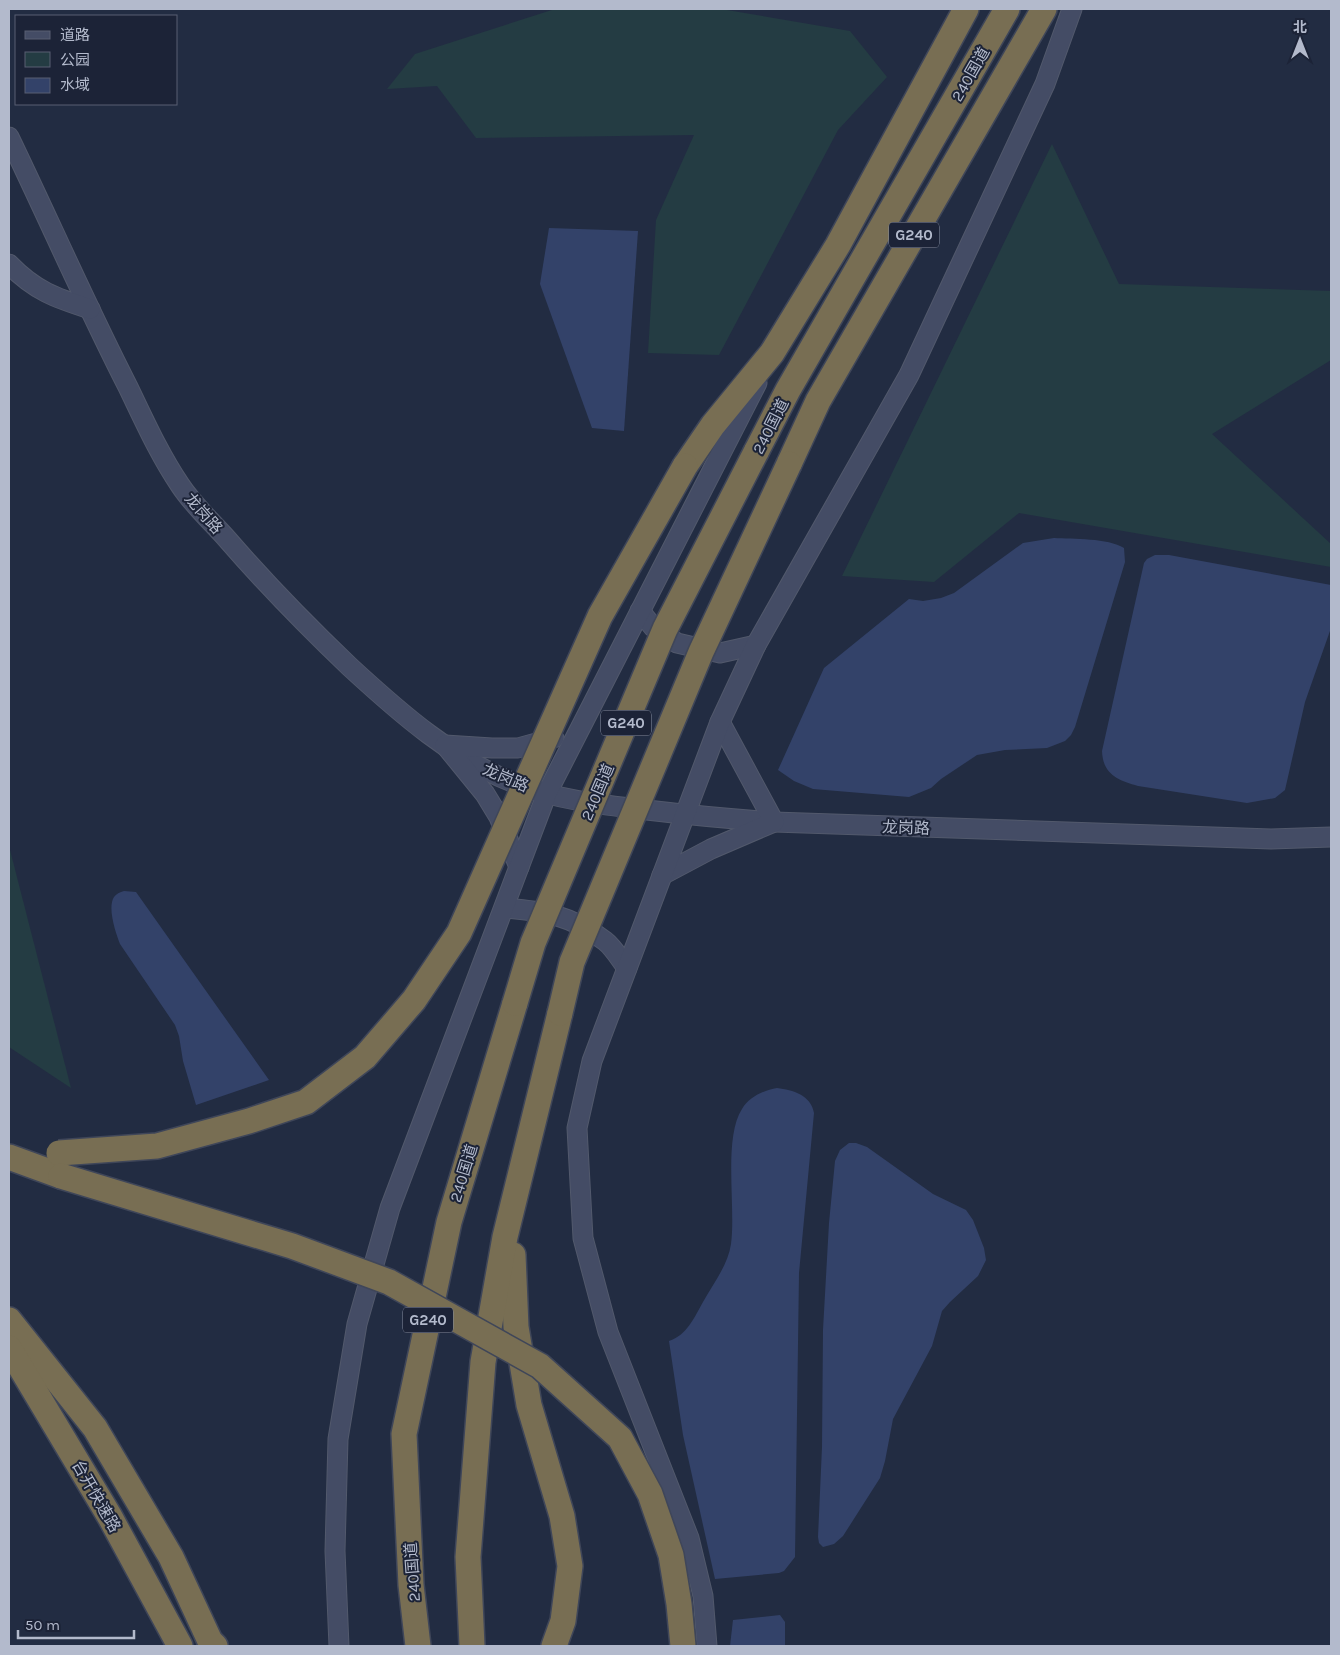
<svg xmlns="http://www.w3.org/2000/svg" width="1340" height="1655" font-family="Karla,'Noto Sans SC',sans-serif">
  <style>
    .green { fill: #243c43 }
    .water { fill: #334269 }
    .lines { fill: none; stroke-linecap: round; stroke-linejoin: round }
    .secondary-casing { stroke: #52596c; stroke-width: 21 }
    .highway-casing { stroke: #3f4659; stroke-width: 28 }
    .secondary { stroke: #444c65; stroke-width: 19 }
    .highway { stroke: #786e53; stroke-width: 25 }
    .highway-bridge-casing { stroke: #3f4659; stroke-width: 28; stroke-linecap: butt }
    .highway-bridge { stroke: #786e53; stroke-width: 25 }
    .labels { text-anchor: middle; stroke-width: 4; stroke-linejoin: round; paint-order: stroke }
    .shield { fill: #1c2337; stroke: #868d9f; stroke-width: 1 }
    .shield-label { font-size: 15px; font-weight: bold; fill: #b3bacc }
    .street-label { font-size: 16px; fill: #b3bacc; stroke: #1c2337 }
  </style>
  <rect width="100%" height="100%" fill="#222c42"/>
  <g class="green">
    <path d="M 555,9 L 721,9 L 850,31 L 887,77 L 838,130 L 719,355 L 648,353 L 656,220 L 694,135 L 476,138 L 437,86 L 387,89 L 415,54 Z"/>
    <path d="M 1052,144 L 1119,284 L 1331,291 L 1331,360 L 1212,434 L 1331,544 L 1331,567 L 1019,513 L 934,582 L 842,576 Z"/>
    <path d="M 9,846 L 71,1088 L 9,1047 Z"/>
  </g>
  <g class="water">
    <path d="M 549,228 L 638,231 L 624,431 L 592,428 L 540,284 Z"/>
    <path d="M 1054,538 C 1073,539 1108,538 1124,548 L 1125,562 L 1075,727 L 1071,735 L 1065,741 L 1047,748 L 1005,750 L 977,755 L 941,779 L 931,788 L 909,797 L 813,789 L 794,781 L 778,770 L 824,668 L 909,599 L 923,601 L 941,598 L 954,593 L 1023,543 Z"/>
    <path d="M 1155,555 L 1169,555 L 1331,585 L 1331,628 L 1305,702 L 1285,790 L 1275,798 L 1247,803 L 1138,786 C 1118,780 1103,775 1102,751 L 1144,563 L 1147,559 Z"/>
    <path d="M 124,891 L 136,892 L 269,1080 L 196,1105 L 183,1061 L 179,1036 L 175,1025 L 120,944 C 116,933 107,908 114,897 C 116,894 120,892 124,891 Z"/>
    <path d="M 777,1088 C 793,1090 811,1095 814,1113 L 799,1273 L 795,1557 L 784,1571 L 779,1573 L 715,1579 L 683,1435 L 669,1341 C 687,1335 694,1318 703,1302 C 713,1284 728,1265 731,1244 C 736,1208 723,1138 742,1109 C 749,1097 764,1090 777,1088 Z"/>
    <path d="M 849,1143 L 856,1143 L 867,1147 L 933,1194 L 966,1210 L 973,1220 L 984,1248 L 986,1260 L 978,1276 L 950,1302 L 942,1311 L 932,1346 L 893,1419 L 885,1461 L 880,1478 L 843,1536 L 834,1544 L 823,1547 L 819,1543 L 818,1537 L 822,1447 L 823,1330 L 829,1223 L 835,1161 L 840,1150 Z"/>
    <path d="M 780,1615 L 785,1622 L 785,1646 L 730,1646 L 733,1620 Z"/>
  </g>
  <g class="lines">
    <defs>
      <g id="secondary">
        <path d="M 9,137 C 49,220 86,305 128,387 C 144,420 159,454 180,485 C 193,505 211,521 227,539 C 266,584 307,626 350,667 C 400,713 453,760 517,784 C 558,800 604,805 647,810 C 689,815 732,819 774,822 L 1271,839 L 1331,837"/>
        <path d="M 9,264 C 35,291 56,298 90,309"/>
        <path d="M 640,611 L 653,627 L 677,643 L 720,653 L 756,645"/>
        <path d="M 519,867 L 499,817 L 485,794 L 445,745 L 492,748 L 518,748 L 554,738"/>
        <path d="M 662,875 L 711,849 L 774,822 L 720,722"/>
        <path d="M 504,908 C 544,911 571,915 605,941 C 613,947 620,959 627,968"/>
        <path d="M 339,1646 L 335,1551 L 338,1439 L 357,1324 L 390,1208 L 547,793 L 757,383"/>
        <path d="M 707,1646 L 703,1596 L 689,1538 L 608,1332 L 583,1238 L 577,1128 L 592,1061 L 720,722 L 756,645 L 909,375 L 1045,84 L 1072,9"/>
      </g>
      <g id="highway">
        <path d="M 756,452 L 788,390 L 1007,9"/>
        <path d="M 789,464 L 818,401 L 1044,9"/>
        <path d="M 685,466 L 713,425 L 772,353 L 838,245 L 966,9"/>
        <path d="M 9,1157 L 61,1176"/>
        <path d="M 513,1255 L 516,1327 L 529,1405 L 562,1516 L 570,1566 L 563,1621 L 554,1646"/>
        <path d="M 9,1320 L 95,1428 L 171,1557 L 210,1641 L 215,1646"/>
        <path d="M 9,1348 L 110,1517 L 180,1646"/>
        <path d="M 418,1646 L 411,1585 L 404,1434 L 449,1222 L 515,1003"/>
        <path d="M 472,1646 L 468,1557 L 483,1362 L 505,1237 L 560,1013"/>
      </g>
    </defs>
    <use href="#secondary" class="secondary-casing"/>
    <use href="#highway" class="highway-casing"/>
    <use href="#secondary" class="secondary"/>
    <use href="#highway" class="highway"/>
    <defs>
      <g id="highway-bridge">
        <path d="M 515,1003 L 533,943 L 665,629 L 756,452"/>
        <path d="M 560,1013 L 572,962 L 701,652 L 789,464"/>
        <path d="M 59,1153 L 157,1146 L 249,1121 L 306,1102 L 365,1057 L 414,1000 L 459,933 L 600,616 L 685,466"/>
        <path d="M 61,1176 L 292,1246 L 389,1282 L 540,1366 L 620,1438 L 650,1494 L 671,1555 L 679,1604 L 683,1646"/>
      </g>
    </defs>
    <use href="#highway-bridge" class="highway-bridge-casing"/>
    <use href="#highway-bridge" class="highway-bridge"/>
  </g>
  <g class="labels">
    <g class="shield">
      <rect x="889" y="222.5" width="50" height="25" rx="4"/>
      <rect x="601" y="710.5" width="50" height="25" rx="4"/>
      <rect x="403" y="1307.5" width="50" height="25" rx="4"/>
    </g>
    <g class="shield-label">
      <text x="914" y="240">G240</text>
      <text x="626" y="728">G240</text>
      <text x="428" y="1325">G240</text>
    </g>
    <g class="street-label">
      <text transform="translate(970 74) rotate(-60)" y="6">240国道</text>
      <text transform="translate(770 426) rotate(-63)" y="6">240国道</text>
      <text transform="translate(204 513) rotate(49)" y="6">龙岗路</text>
      <text transform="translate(506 777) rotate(23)" y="6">龙岗路</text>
      <text transform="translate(597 792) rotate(-67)" y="6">240国道</text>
      <text transform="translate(906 827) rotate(2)" y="6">龙岗路</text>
      <text transform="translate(463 1173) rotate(-73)" y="6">240国道</text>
      <text transform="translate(97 1496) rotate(60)" y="6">台开快速路</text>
      <text transform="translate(412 1572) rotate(-94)" y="6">240国道</text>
    </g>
  </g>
  <rect width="1340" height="1655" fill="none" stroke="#b3bacc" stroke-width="20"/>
  <rect x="15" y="15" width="162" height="90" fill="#1c2337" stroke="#585f73"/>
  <rect x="25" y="31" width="25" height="8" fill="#444c65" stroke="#585f73"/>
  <text x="60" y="40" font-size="15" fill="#b3bacc">道路</text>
  <rect x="25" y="52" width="25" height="15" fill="#243c43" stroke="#585f73"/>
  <text x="60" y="65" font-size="15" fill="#b3bacc">公园</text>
  <rect x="25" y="78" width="25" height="15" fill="#334269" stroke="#585f73"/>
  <text x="60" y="90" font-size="15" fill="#b3bacc">水域</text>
  <g transform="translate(1300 40)" stroke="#1c2337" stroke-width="4" paint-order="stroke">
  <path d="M0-4L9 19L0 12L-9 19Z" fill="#b3bacc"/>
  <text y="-8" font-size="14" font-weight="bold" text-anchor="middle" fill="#b3bacc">北</text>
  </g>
  <path d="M18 1630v8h116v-8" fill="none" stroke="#b3bacc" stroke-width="2.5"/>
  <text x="25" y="1630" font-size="15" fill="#b3bacc" stroke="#1c2337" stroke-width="4" paint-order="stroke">50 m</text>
</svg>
